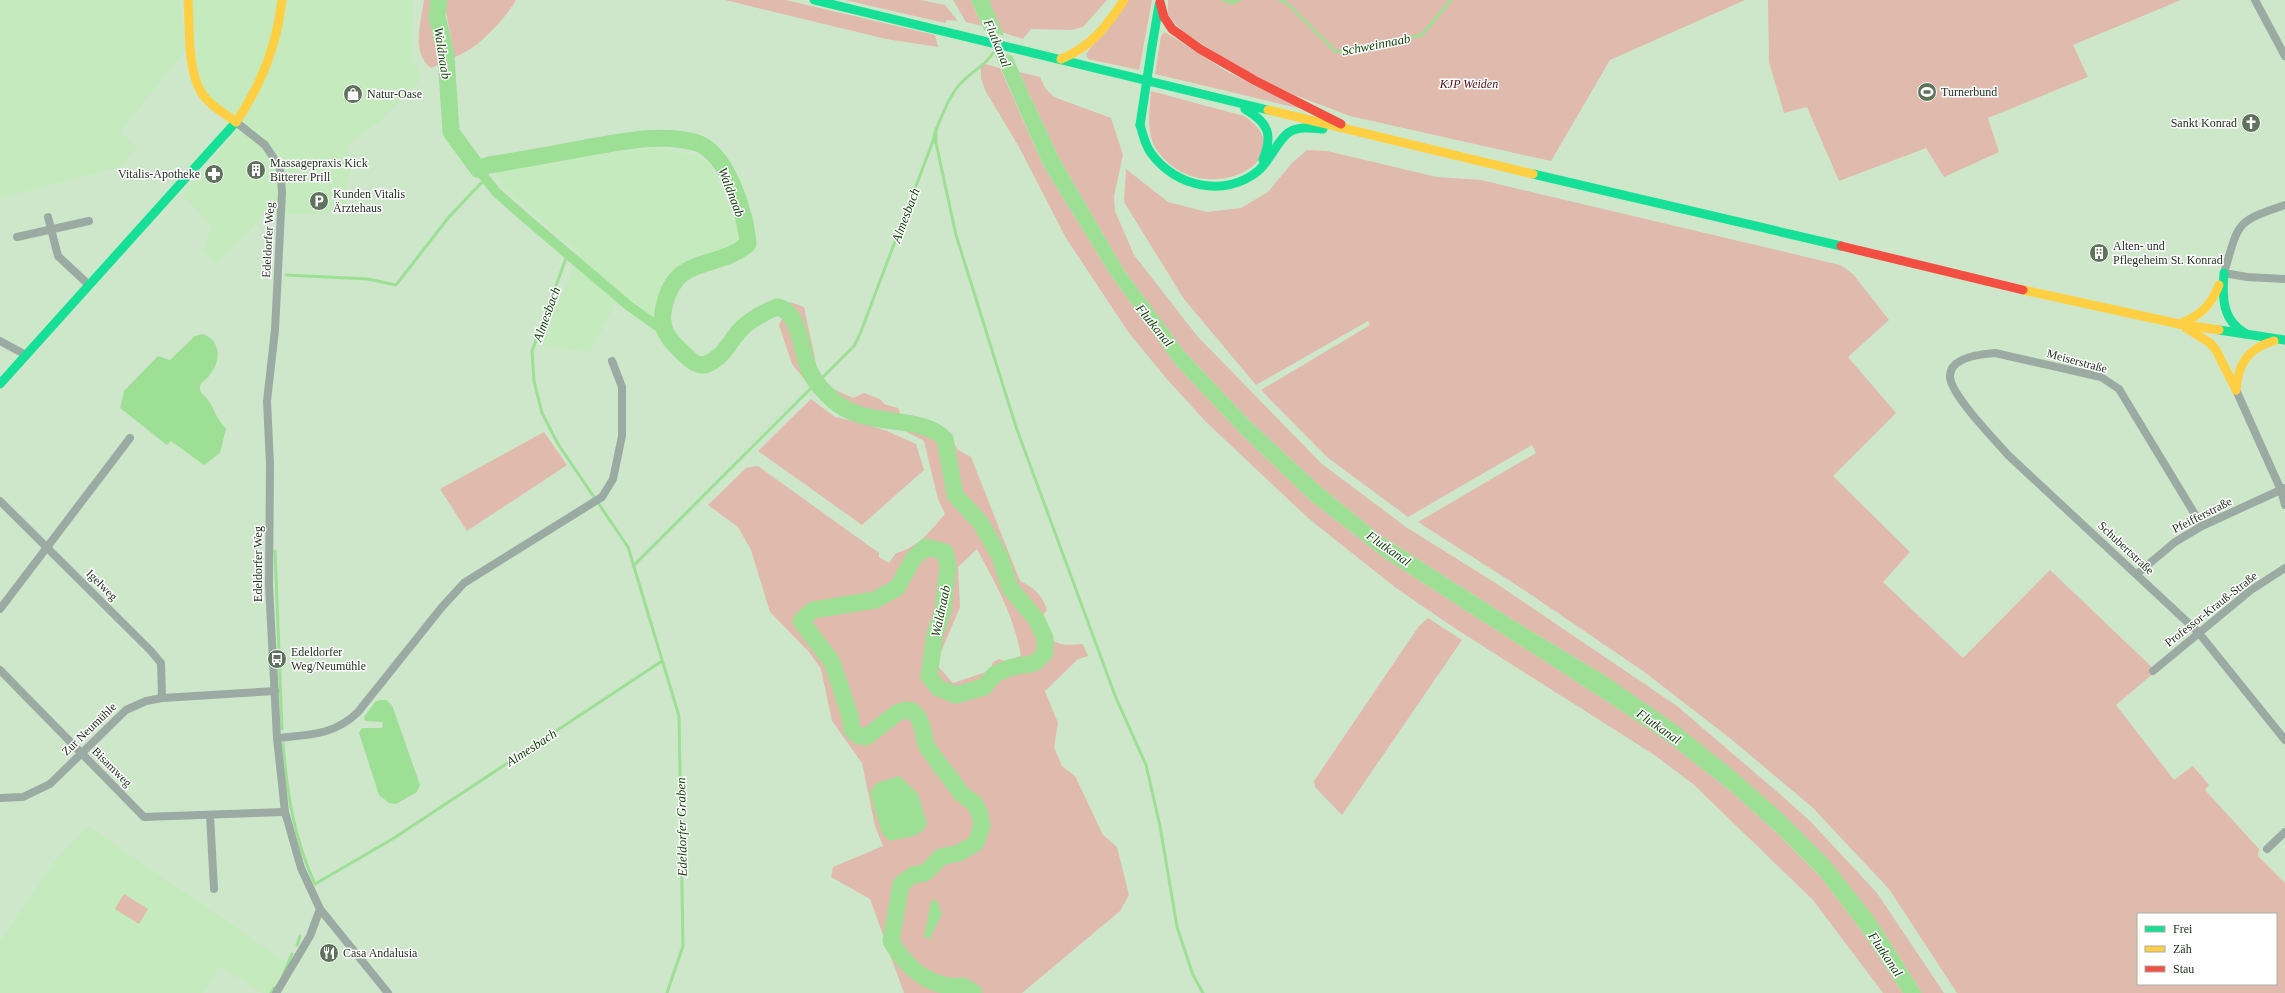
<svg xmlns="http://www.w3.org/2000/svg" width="2285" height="993" font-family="'Times New Roman',serif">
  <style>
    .built { fill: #c4eabe }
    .green { fill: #e0baac; fill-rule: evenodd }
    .water { fill: #9edf96 }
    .pier { fill: #cee7cb }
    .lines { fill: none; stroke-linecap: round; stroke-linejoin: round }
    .stream { stroke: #9edf96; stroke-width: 3 }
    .canal { stroke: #9edf96; stroke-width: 10 }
    .river { stroke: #9edf96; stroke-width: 17 }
    .street { stroke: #9baba4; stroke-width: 8 }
    .fast { stroke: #16e098; stroke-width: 9 }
    .slow { stroke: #ffcf43; stroke-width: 9 }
    .jam { stroke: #f24e42; stroke-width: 9 }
    .fast-bridge { stroke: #16e098; stroke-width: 9 }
    .labels { text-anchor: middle; stroke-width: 3; stroke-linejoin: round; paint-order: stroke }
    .park-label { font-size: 12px; font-style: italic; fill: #560912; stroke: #fff }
    .poi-label { font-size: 12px; fill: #223320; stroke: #fff; text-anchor: start }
    .street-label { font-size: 12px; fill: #223320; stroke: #fff }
    .water-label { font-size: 13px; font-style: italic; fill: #0e4606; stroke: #fff }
  </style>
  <rect width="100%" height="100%" fill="#cee7cb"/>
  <g class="built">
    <path d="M 0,0 L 181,0 L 185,50 L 120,132 L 137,147 L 121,167 L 0,198 Z"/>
    <path d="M 192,0 L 413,0 L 412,61 L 417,66 L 420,75 L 419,81 L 403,99 L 381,120 L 347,146 L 350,169 L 347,187 L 346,214 L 265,214 L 216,265 L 203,250 L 212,227 L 182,195 L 242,124 L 206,94 L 197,72 Z"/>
    <path d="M 654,147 L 698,156 L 710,163 L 742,238 L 740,243 L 684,264 L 669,279 L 655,304 L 655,326 L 616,303 L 590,352 L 539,346 L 580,254 L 503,187 L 492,169 Z"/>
    <path d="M 88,826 L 289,964 L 271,993 L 262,993 L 220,966 L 203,993 L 0,993 L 0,942 L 59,855 Z"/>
  </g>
  <g class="green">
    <path d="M 424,0 L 432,0 L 431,23 L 436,37 L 441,64 L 431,68 C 411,53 421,22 424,0 Z"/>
    <path d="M 445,0 L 516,0 C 505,19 476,51 454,57 C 452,37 446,20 445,0 Z"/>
    <path d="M 725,0 L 786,0 L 935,35 L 938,47 L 886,39 Z"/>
    <path d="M 845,0 L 921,0 L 945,5 L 958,21 L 947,20 L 945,23 Z"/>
    <path d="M 953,0 L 971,0 L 982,26 L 966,22 Z"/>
    <path d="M 989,0 L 1107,0 L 1083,27 L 1071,30 L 1031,29 L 1023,39 L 1001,32 Z"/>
    <path d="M 1128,0 L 1152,0 L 1139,70 L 1088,59 L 1086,54 Z"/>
    <path d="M 1168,0 L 1745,0 L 1610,60 L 1551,161 L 1350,116 L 1295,95 L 1238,67 L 1188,35 L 1175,24 L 1168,14 Z"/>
    <path d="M 1768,0 L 2181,0 L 2073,45 L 2088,77 L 1988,118 L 1999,152 L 1944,177 L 1926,148 L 1839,181 L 1807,107 L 1784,113 L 1769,62 Z"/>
    <path d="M 1165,32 L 1226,71 L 1302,109 L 1155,74 L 1161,36 Z"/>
    <path d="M 981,63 L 1000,68 L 1044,167 L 1112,277 L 1176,365 L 1241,434 L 1311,501 L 1386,559 L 1605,700 L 1668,742 L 1728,789 L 1775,831 L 1820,876 L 1861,930 L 1903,993 L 1883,993 L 1813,900 L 1693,784 L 1653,754 L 1456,629 L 1396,588 L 1308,518 L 1205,421 L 1166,378 L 1129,333 L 1066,238 L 1019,147 L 985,90 L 981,78 Z"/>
    <path d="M 1019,72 L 1040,77 L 1045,88 L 1054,97 L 1111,118 L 1123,155 L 1114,196 L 1115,211 L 1134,255 L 1198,337 L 1322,464 L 1406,527 L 1497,584 L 1677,706 L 1782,796 L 1810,821 L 1877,893 L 1944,993 L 1922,993 L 1874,917 L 1609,678 L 1513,620 L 1380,535 L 1321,487 L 1249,420 L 1184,351 L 1124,270 L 1059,158 Z"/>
    <path d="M 1151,91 L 1244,116 C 1305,156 1213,208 1165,160 C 1160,154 1154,148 1152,140 C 1147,125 1150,107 1151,91 Z"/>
    <path d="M 1307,150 L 1327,151 L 1437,177 L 1481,180 L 1840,265 L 1853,274 L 1889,320 L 1848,357 L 1896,413 L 1833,476 L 1910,552 L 1883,582 L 1963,658 L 2050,570 L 2156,671 L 2116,705 L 2174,780 L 2193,766 L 2209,785 L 2205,790 L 2259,849 L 2258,856 L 2285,883 L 2285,993 L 1957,993 L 1889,889 L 1812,807 L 1731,739 L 1643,671 L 1527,592 L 1418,522 L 1536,453 L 1532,445 L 1408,517 L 1327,457 L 1261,390 L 1370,325 L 1368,321 L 1256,385 L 1184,299 L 1124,202 L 1126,169 L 1168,202 L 1207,212 L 1241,208 L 1268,192 L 1292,163 ZM 2138,914 L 2276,914 L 2276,984 L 2138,984 Z"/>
    <path d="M 790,302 L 804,307 L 817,368 L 829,387 L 853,398 L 864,393 L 880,399 L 884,404 L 898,408 L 901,416 L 947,430 L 958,450 L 971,457 L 1020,581 C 1034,588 1042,594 1047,610 L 1041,617 L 1036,616 C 1052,642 1052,647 1083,644 L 1088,656 L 1078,659 L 1045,691 L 1058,723 L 1054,747 L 1062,766 L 1075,776 L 1103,835 L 1117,847 L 1129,895 L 1120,911 L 1022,993 L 904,993 L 870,899 L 831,877 L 833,867 L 883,846 L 875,826 L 862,763 L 832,721 L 821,669 L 809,652 L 770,612 L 751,550 L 738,527 L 708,505 L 746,468 L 758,466 L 879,553 L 879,557 L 889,563 L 896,553 C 919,547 930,531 945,514 L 938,499 L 924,441 L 897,427 L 859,422 L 887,431 L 916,444 L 924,470 L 862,525 L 758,451 L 811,399 L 835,417 L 854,421 L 822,401 L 792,364 L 779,325 ZM 977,549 C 996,585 1014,615 1021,656 L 1005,661 L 999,659 L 992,663 L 992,670 L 953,683 L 936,664 L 960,607 L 958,567 Z"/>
    <path d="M 544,432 L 567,465 L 467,531 L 440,489 Z"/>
    <path d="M 1428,618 L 1462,640 L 1342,815 L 1315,787 L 1314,781 L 1419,626 Z"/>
    <path d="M 124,894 L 148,909 L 139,924 L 115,909 Z"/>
  </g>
  <g class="water">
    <path d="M 971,0 L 989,0 L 1019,72 L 1059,158 L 1124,270 L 1184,351 L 1249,420 L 1321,487 L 1380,535 L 1513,620 L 1609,678 L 1678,726 L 1732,769 L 1782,813 L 1829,860 L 1874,917 L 1922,993 L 1903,993 L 1861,930 L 1820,876 L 1775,831 L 1728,789 L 1668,742 L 1605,700 L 1386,559 L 1311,501 L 1241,434 L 1176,365 L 1112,277 L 1044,167 Z"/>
    <path d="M 203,334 C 222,341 221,362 209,376 C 206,380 199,383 200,388 C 200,395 205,395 208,400 C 215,410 217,420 226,429 L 220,453 L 204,465 L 171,441 L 167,445 L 120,408 L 124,391 L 158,356 L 170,360 L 195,336 Z"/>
    <path d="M 380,700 L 386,700 L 392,705 L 420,785 L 417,792 L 396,804 L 389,803 L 379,795 L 359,733 L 362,728 L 382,728 L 383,722 L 365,721 L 364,717 L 376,701 Z"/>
    <path d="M 900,776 L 918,794 L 927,824 C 921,838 902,838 889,841 L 882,833 L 870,793 L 876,783 Z"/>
    <path d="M 936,899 L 942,914 L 929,940 L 924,936 L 931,902 Z"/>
  </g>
  <path class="pier" d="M 982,30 L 1005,36 L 1014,56 L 990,51 Z"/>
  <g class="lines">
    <g class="stream">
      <path d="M 1224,0 L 1232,3 L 1239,0"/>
      <path d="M 1280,0 L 1288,4 L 1336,52 L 1422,35 L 1451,0"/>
      <path d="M 936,129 L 936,143 L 935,132 L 933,141 L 936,143 L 956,235 L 1016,427 L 1116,698 L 1146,765 L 1160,826 L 1177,927 L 1193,975 L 1203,993"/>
      <path d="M 936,130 C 943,113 950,93 964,80 C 975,69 984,67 993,53"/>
      <path d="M 568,253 L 532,351 L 534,381 L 542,413 L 558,444 L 628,547 L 679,716 L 683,946 L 667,993"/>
      <path d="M 286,275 L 368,279 L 396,285 L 449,217 L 485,179"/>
      <path d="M 820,380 L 854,346 L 860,334 L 933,141"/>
      <path d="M 275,551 L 282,729"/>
      <path d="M 633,566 L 817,382"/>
      <path d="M 283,744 C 287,793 294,839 315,884 L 394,838 L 662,661"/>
      <path d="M 297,945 L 300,936"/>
      <path d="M 283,975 L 292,954"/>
      <path d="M 271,993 L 274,988"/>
    </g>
    <path class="canal" d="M 478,169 L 496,192 L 529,221 L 629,306 L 663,330"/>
    <path class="river" d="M 439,0 L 437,16 L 446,55 L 451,132 L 478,169 L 489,165 C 521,160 553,154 585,148 C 621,142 658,133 694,142 C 727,150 746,214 748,244 C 717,271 675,253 664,307 C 659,328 668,339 682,352 C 689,358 697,368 707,364 C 723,358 730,341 741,329 C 750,320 765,312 777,307 C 802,311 800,356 812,376 C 817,384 827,395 834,401 C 866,429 919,413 945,439 L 955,495 L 980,522 L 989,537 L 1000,557 L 1010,588 L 1036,619 L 1045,638 L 1045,653 L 1035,663 L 1009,668 L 995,674 L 984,687 L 956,695 L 938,688 L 929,676 L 935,634 L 943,610 L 948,567 L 945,552 L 926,547 L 913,559 L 897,588 L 875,600 L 813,610 L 801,621 L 832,662 L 850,716 L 852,730 L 859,736 L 866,737 L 897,713 L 905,710 L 912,711 L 918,717 L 922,726 L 926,745 L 937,761 L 962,794 L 975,804 L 980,814 L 982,826 L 976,843 L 959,853 L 941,857 L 925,873 L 913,875 L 901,884 L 891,941 C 905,967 932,990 963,986 L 974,993"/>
    <g class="street">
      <path d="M 2255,0 L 2285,56"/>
      <path d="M 236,122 L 265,145 L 273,157 L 280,168 L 282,192 L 275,330 L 267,401 L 270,464 L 269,585 L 277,738 L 285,812 L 301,868 L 320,909 L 388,993"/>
      <path d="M 2285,205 C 2234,222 2239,223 2224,273 L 2247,277 L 2285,279"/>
      <path d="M 48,217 L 58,256 L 89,285"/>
      <path d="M 17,237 L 89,221"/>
      <path d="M 0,341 L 26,355"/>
      <path d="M 2236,390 L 2281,490 L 2285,505"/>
      <path d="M 0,501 L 150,650 L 161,663 L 162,698"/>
      <path d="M 2202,526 L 2119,389 L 2101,377 L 1995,353 C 1981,354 1949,357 1950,377 C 1951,395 1995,440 2008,455 L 2198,632 L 2285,740"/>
      <path d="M 2137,574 L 2175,542 L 2202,526 L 2285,488"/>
      <path d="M 0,609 L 130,438"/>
      <path d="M 0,670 L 144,817 L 285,812"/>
      <path d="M 2153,671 L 2251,590 L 2285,568"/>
      <path d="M 277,738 C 309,735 335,735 358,712 L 442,607 L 464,583 L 602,497 L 613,479 L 622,436 L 622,387 L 612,361"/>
      <path d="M 0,798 L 23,797 L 50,784 L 126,710 L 146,701 L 162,698 L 275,691"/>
      <path d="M 210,815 L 214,889"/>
      <path d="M 2267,849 L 2285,832"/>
      <path d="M 276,993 L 310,936 L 320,909"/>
    </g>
    <g class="fast">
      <path d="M 814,0 L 1268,110"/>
      <path d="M 1152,46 L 1159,5"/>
      <path d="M 1245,109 C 1269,123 1273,135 1263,160"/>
      <path d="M 1140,125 C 1143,134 1145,145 1151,153 C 1175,187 1225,198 1258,171 C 1270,161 1277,141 1288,133 C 1298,126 1311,128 1323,129"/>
      <path d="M 1533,174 L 1841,246"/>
      <path d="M 2224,273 C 2222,298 2222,320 2246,334"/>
      <path d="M 2219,330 L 2285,340"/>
      <path d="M 0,384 L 236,122"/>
    </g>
    <g class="slow">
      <path d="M 188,0 C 190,26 187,69 201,92 C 209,105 224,113 236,122"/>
      <path d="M 1061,59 C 1091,47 1107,26 1124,0"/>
      <path d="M 1268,110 L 1533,174"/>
      <path d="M 236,122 C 262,84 277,45 282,0"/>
      <path d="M 2023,290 L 2179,324 L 2219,330"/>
      <path d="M 2179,324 C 2200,316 2211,306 2219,285"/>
      <path d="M 2186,328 L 2210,343 L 2216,350 L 2236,390"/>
      <path d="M 2236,390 C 2238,364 2248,348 2274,341"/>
    </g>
    <g class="jam">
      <path d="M 1160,2 L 1164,17 L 1172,29 L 1200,49 L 1254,80 L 1341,124"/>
      <path d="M 1841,246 L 2023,290"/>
    </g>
    <path class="fast-bridge" d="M 1140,125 L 1152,46"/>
  </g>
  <defs>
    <symbol id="stadium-disc" viewBox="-11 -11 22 22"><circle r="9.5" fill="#5e725c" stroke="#fff"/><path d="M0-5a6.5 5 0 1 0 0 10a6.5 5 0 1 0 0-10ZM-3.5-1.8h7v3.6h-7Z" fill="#fff"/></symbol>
    <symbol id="shop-disc" viewBox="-11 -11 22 22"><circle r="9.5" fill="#5e725c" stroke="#fff"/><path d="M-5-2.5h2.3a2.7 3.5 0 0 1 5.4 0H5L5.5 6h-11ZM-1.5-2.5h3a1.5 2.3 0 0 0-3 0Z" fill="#fff"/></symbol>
    <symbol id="church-disc" viewBox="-11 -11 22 22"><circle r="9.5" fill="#5e725c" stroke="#fff"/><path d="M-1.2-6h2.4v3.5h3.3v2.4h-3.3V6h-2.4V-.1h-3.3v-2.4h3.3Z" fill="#fff"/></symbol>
    <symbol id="building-disc" viewBox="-11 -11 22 22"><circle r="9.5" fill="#5e725c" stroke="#fff"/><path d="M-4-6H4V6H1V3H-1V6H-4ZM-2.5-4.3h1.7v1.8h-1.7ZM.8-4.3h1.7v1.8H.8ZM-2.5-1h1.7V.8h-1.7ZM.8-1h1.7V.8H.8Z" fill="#fff"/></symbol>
    <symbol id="pharmacy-disc" viewBox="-11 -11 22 22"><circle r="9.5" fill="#5e725c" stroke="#fff"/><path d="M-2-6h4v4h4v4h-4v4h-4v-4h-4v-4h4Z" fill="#fff"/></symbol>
    <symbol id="parking-disc" viewBox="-11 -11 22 22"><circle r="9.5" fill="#5e725c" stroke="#fff"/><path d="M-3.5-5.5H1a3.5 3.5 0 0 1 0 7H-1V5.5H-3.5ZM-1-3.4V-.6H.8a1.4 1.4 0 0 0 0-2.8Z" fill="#fff"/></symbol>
    <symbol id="bus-disc" viewBox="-11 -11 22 22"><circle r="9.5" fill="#5e725c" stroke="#fff"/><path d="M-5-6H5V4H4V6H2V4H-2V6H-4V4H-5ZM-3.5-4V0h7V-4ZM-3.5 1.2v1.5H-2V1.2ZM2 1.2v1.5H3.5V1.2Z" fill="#fff"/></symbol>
    <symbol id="restaurant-disc" viewBox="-11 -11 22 22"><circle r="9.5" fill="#5e725c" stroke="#fff"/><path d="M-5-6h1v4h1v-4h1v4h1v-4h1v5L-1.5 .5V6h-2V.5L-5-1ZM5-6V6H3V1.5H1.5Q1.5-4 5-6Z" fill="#fff"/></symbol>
  </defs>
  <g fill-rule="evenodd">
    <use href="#stadium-disc" x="1916" y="81" width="22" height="22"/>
    <use href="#shop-disc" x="342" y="83" width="22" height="22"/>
    <use href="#church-disc" x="2240" y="112" width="22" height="22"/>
    <use href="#building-disc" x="245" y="159" width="22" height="22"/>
    <use href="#pharmacy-disc" x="203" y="163" width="22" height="22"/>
    <use href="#parking-disc" x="308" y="190" width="22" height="22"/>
    <use href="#building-disc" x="2088" y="242" width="22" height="22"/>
    <use href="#bus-disc" x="266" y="648" width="22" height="22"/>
    <use href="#restaurant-disc" x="318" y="942" width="22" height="22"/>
  </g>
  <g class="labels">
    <g class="park-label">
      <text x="1469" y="88">KJP Weiden</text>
    </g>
    <g class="poi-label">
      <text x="1941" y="96">Turnerbund</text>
      <text x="367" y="98">Natur-Oase</text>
      <text x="2237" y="127" text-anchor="end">Sankt Konrad</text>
      <text x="270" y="167">Massagepraxis Kick<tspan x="270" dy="14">Bitterer Prill</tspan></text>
      <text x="200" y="178" text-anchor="end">Vitalis-Apotheke</text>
      <text x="333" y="198">Kunden Vitalis<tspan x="333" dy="14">Ärztehaus</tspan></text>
      <text x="2113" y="250">Alten- und<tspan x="2113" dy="14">Pflegeheim St. Konrad</tspan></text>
      <text x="291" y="656">Edeldorfer<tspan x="291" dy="14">Weg/Neumühle</tspan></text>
      <text x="343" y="957">Casa Andalusia</text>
    </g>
    <g class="street-label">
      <text transform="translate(268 240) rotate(-87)" y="4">Edeldorfer Weg</text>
      <text transform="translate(2077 361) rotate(15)" y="4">Meiserstraße</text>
      <text transform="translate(2202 515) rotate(-27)" y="4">Pfeifferstraße</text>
      <text transform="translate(2126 548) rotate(43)" y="4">Schubertstraße</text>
      <text transform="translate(258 564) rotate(-90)" y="4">Edeldorfer Weg</text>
      <text transform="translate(102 585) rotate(45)" y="4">Igelweg</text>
      <text transform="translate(2211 609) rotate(-38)" y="4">Professor-Krauß-Straße</text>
      <text transform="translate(89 729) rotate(-44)" y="4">Zur Neumühle</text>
      <text transform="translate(112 767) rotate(45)" y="4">Bisamweg</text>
    </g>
    <g class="water-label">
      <text transform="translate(998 43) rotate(67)" y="5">Flutkanal</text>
      <text transform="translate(1376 44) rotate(-11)" y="5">Schweinnaab</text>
      <text transform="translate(443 53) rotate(81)" y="5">Waldnaab</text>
      <text transform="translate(732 192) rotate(69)" y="5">Waldnaab</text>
      <text transform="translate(905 215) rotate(-69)" y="5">Almesbach</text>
      <text transform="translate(546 314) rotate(-70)" y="5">Almesbach</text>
      <text transform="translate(1155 325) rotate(51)" y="5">Flutkanal</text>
      <text transform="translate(1389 548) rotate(35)" y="5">Flutkanal</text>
      <text transform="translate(940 611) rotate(-78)" y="5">Waldnaab</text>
      <text transform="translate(1659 726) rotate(35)" y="5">Flutkanal</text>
      <text transform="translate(531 747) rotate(-33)" y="5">Almesbach</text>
      <text transform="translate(681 827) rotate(-91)" y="5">Edeldorfer Graben</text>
      <text transform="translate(1886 954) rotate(56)" y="5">Flutkanal</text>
    </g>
  </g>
  <rect x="2137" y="913" width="140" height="72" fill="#ffffff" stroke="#a7ada6"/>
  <rect x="2145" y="926" width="20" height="6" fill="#16e098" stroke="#a7ada6"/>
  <text x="2173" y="933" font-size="12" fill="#223320">Frei</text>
  <rect x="2145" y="946" width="20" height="6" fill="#ffcf43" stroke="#a7ada6"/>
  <text x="2173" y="953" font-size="12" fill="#223320">Zäh</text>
  <rect x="2145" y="966" width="20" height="6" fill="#f24e42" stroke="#a7ada6"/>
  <text x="2173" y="973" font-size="12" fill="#223320">Stau</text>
</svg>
